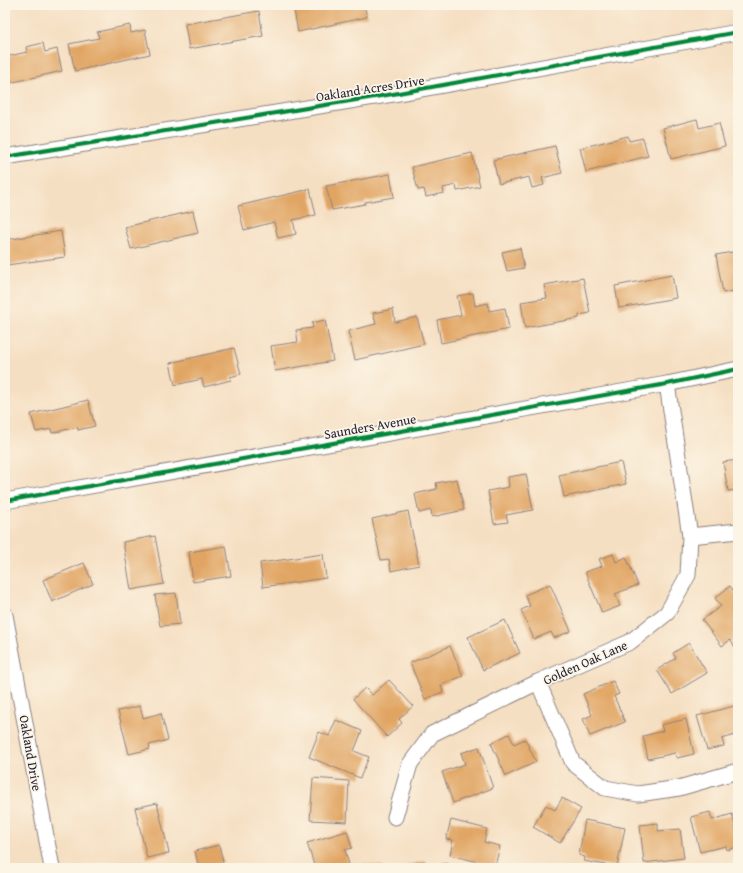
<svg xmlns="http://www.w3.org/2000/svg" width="743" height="873" font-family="'Gentium Book Plus',serif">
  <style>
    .building { fill: #e1a564 }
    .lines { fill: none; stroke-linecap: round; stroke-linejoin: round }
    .minor-casing { stroke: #8c807e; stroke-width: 17 }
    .minor { stroke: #fff; stroke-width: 15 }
    .cycleway-casing { stroke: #fcf5e5; stroke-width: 6 }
    .cycleway { stroke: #00873e; stroke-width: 4 }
    .labels { text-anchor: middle; stroke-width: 3.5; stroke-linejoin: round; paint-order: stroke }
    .street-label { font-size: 13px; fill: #22223b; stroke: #fcf5e5 }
  </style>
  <rect width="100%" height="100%" fill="#fcf5e5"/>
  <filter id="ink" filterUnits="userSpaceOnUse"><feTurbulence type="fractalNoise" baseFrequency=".025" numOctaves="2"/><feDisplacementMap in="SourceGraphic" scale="8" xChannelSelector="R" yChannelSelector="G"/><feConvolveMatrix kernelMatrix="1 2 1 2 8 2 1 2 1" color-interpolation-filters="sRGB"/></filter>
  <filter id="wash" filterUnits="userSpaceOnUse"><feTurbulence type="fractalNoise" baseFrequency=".012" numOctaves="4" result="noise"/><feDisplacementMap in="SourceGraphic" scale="16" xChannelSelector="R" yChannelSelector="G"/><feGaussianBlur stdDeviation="0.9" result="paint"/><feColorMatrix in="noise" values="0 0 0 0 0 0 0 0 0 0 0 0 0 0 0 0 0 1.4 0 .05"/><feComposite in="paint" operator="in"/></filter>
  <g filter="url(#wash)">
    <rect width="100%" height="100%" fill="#f5dfc2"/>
    <g id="blocks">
      <g class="building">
        <path d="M 293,5 L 364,5 L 367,17 L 298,32 Z"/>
        <path d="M 259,11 L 263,36 L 189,49 L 185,24 Z"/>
        <path d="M 130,25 L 131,33 L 145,30 L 150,54 L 75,71 L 69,44 L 99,38 L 97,32 Z"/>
        <path d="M 43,43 L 45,52 L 57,49 L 62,71 L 5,84 L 5,57 L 27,52 L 26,47 Z"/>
        <path d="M 697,119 L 699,128 L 719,123 L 725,146 L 671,159 L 663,128 Z"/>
        <path d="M 628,136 L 629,141 L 643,138 L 648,156 L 586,172 L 580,148 Z"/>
        <path d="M 555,146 L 562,173 L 542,178 L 544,185 L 532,188 L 529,177 L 499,184 L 493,160 Z"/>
        <path d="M 472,153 L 480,186 L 457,191 L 456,185 L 443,188 L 444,193 L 426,197 L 424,189 L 418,190 L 412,167 Z"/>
        <path d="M 390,174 L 394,197 L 365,202 L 365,204 L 332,210 L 326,186 Z"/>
        <path d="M 310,189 L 316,215 L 293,220 L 296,234 L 278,238 L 274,222 L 244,230 L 238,206 Z"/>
        <path d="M 193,211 L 198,233 L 131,249 L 125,227 Z"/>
        <path d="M 61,231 L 65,257 L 7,265 L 5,251 L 5,240 Z"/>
        <path d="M 520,248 L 524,268 L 507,271 L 502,252 Z"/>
        <path d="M 738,251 L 738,290 L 723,293 L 716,255 Z"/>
        <path d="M 672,275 L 676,298 L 619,308 L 615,286 Z"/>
        <path d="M 583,278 L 590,313 L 579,315 L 579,318 L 525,328 L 521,302 L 547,298 L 544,285 Z"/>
        <path d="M 473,293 L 475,306 L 488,303 L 489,311 L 505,308 L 509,329 L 441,343 L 437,320 L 461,315 L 457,296 Z"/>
        <path d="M 393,309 L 395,322 L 417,317 L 424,344 L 355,360 L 348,331 L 376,324 L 373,313 Z"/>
        <path d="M 325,320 L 333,361 L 275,371 L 271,346 L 298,342 L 296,330 L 313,328 L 312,323 Z"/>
        <path d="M 234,348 L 241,374 L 230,377 L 231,380 L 204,387 L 202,379 L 175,385 L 170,363 Z"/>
        <path d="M 88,400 L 95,426 L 78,430 L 77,427 L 52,433 L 51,429 L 36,432 L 31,414 Z"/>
        <path d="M 738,460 L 738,490 L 728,491 L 723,462 Z"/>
        <path d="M 621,462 L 626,484 L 564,497 L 559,475 Z"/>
        <path d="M 526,474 L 533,510 L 506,515 L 508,522 L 494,524 L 488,491 L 509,487 L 508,477 Z"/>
        <path d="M 457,479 L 464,510 L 432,517 L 431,510 L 419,513 L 415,494 L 437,489 L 436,483 Z"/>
        <path d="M 408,511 L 419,565 L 391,571 L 389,559 L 381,560 L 372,519 Z"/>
        <path d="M 155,536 L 164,584 L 131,590 L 123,542 Z"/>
        <path d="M 226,546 L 231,576 L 193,582 L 189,552 Z"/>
        <path d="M 323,554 L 326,578 L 263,587 L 260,563 Z"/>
        <path d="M 613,554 L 616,562 L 626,557 L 638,585 L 615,594 L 620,606 L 602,613 L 585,572 L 602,566 L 599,559 Z"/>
        <path d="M 84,563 L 93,584 L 52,602 L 43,580 Z"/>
        <path d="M 550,584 L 571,631 L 554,638 L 551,632 L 534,639 L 521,610 L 530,606 L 525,595 Z"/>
        <path d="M 730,586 L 738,597 L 738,644 L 735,647 L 730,640 L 722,646 L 702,620 L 721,606 L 715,598 Z"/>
        <path d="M 176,593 L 180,624 L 160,626 L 155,595 Z"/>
        <path d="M 505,620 L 520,653 L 483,670 L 468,637 Z"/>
        <path d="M 689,643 L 707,673 L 672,694 L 657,670 L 676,658 L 673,653 Z"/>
        <path d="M 450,646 L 463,676 L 441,685 L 443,692 L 425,699 L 410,663 Z"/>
        <path d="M 389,680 L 413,706 L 399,719 L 402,723 L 387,737 L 353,699 L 365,688 L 372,695 Z"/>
        <path d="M 613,681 L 619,694 L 614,696 L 625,722 L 590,736 L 583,719 L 592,715 L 583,694 Z"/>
        <path d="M 738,705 L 738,734 L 722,739 L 724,746 L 707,750 L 697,716 Z"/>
        <path d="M 140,706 L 143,718 L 161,713 L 168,740 L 149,745 L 150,749 L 129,754 L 118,711 Z"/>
        <path d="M 686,719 L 694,754 L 677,758 L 675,753 L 648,759 L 643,736 L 663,731 L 661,725 Z"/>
        <path d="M 336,720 L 362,731 L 354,751 L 369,757 L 360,778 L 309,757 L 319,732 L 329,736 Z"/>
        <path d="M 509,734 L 514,744 L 525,739 L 536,762 L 506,776 L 491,743 Z"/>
        <path d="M 479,747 L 493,788 L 453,803 L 442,772 L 465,764 L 461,753 Z"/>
        <path d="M 313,778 L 349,781 L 347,822 L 310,820 Z"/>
        <path d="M 562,798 L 581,809 L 560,843 L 533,827 L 546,805 L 555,810 Z"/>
        <path d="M 157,803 L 169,853 L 147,858 L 135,808 Z"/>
        <path d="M 710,812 L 712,820 L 732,814 L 738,836 L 738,847 L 727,850 L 726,846 L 700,852 L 691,817 Z"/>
        <path d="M 451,820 L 487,829 L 484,842 L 500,846 L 495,866 L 450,855 L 453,840 L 446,839 Z"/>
        <path d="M 585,820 L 625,828 L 617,867 L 584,861 L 585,857 L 579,855 Z"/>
        <path d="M 658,823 L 658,831 L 680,829 L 684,858 L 644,863 L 640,825 Z"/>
        <path d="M 347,831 L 352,848 L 345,850 L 350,868 L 315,868 L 307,843 Z"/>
        <path d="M 219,845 L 223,862 L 199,868 L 195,851 Z"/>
        <path d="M 425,861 L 427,868 L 407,868 L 407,865 Z"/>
        <path d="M 447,863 L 448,868 L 427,868 L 427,867 Z"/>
        <path d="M 363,864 L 383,866 L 383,868 L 363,868 Z"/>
      </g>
    </g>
  </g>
  <g filter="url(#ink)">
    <use href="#blocks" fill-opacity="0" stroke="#8c807e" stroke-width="1"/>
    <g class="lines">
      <defs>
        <g id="minor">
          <path d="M 5,157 L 393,94 L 738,32"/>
          <path d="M 5,501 L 667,384 L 738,369"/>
          <path d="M 690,536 L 738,531"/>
          <path d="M 5,615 L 52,868"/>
          <path d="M 538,682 L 573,763 L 605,788 L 638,794 L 679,788 L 738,771"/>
          <path d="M 395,817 L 410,764 L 432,734 L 538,682 L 630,642 L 667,613 L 688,575 L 690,536 L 667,384"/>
        </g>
      </defs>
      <use href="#minor" class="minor-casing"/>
      <use href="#minor" class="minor"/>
      <defs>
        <g id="cycleway">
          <path d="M 5,157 L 393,94 L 738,32"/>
          <path d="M 5,501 L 667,384 L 738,369"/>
        </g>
      </defs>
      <use href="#cycleway" class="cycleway-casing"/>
      <use href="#cycleway" class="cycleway"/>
    </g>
  </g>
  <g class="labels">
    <g class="street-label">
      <text transform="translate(370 88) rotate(-9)" y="5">Oakland Acres Drive</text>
      <text transform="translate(370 426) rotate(-10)" y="5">Saunders Avenue</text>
      <text transform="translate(585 662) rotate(-24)" y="5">Golden Oak Lane</text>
      <text transform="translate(31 753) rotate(80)" y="5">Oakland Drive</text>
    </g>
  </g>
  <rect width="743" height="873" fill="none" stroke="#fcf5e5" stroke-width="20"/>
</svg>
